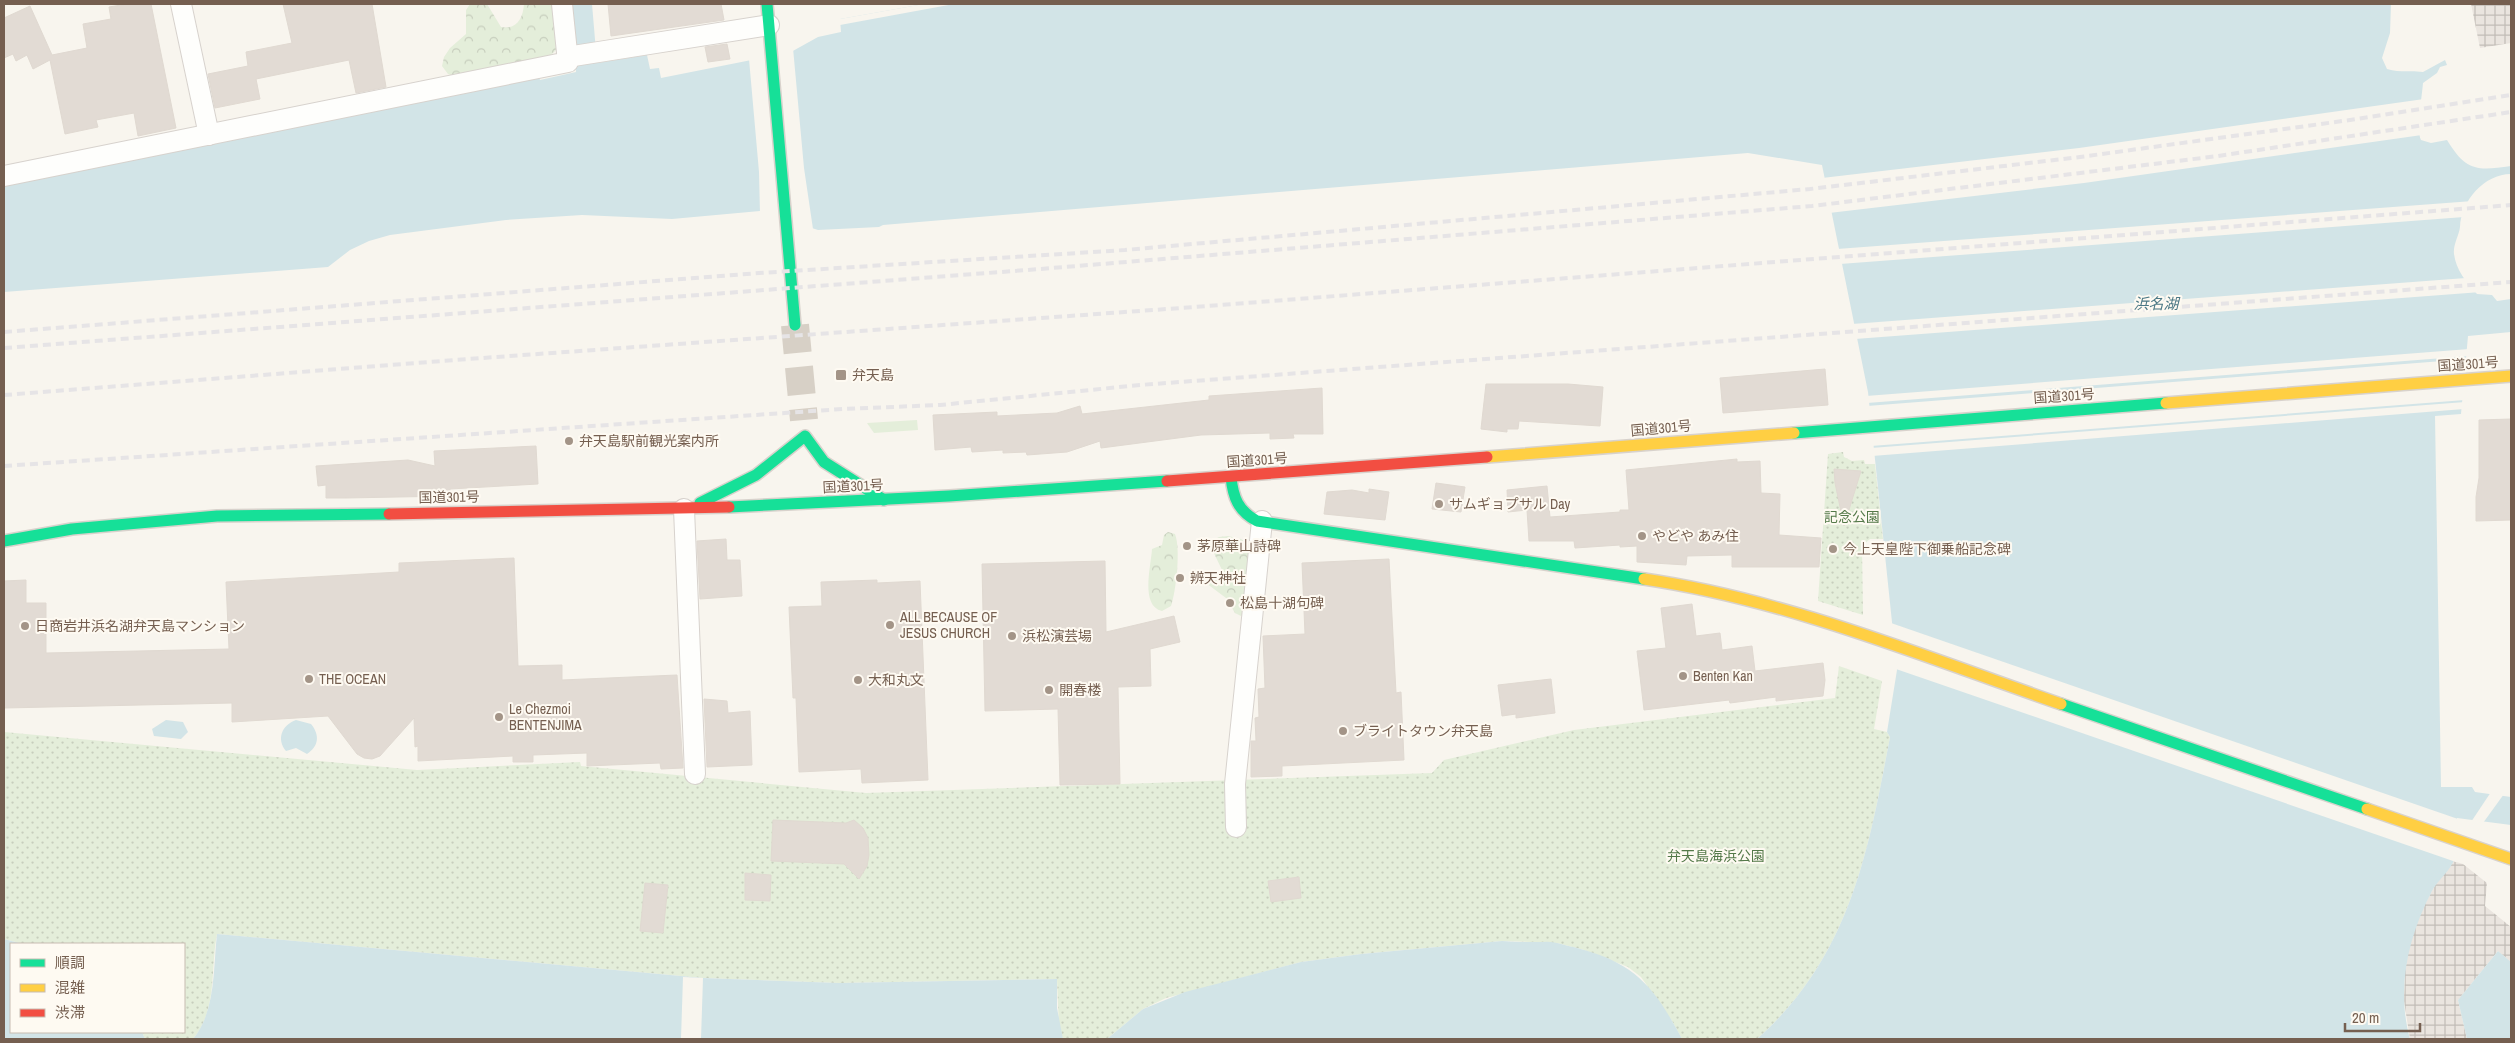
<svg xmlns="http://www.w3.org/2000/svg" width="2515" height="1043" font-family="'Archivo Narrow','Noto Sans JP',sans-serif">
  <style>
    .industrial { fill: url(#industrial-grid) }
    .green { fill: #e4eeda }
    .forest { fill: url(#forest-crowns) }
    .park { fill: url(#park-dots) }
    .water { fill: #d2e4e7 }
    .pier { fill: #f8f5ee }
    .building { fill: #e2dbd4; stroke: #e0d9d1 }
    .lines { fill: none; stroke-linecap: round; stroke-linejoin: round }
    .secondary-tunnel { stroke: #d7d0c6; stroke-width: 28; stroke-dasharray: 28 14; stroke-linecap: butt }
    .street-casing { stroke: #d7d2cd; stroke-width: 22 }
    .fast-casing { stroke: #d8d2cc; stroke-width: 14 }
    .slow-casing { stroke: #d8d2cc; stroke-width: 14 }
    .jam-casing { stroke: #d8d2cc; stroke-width: 14 }
    .street { stroke: #fefefc; stroke-width: 20 }
    .fast { stroke: #16e098; stroke-width: 11 }
    .slow { stroke: #ffcf43; stroke-width: 11 }
    .jam { stroke: #f24e42; stroke-width: 11 }
    .rail { stroke: #e6e4e6; stroke-width: 4; stroke-dasharray: 8 5; stroke-linecap: butt }
    .poi-dot { fill: #a39487; stroke: #fefaf2; stroke-width: 2 }
    .labels { text-anchor: middle; stroke-width: 4; stroke-linejoin: round; paint-order: stroke }
    .street-label { font-size: 14px; fill: #755f50; stroke: #fefaf2 }
    .poi-label { font-size: 14px; fill: #755f50; stroke: #fefaf2; text-anchor: start }
    .park-label { font-size: 14px; fill: #547949; stroke: #fefaf2 }
    .water-label { font-size: 15px; font-style: italic; fill: #4b7885; stroke: #fefaf2 }
  </style>
  <defs>
    <pattern id="industrial-grid" width="8" height="8" patternUnits="userSpaceOnUse" patternTransform="scale(1.25)"><rect width="8" height="8" fill="#eae5df"/><path d="M0 4h8M4 0v8" fill="none" stroke="#c2bdb7"/></pattern>
    <pattern id="forest-crowns" width="20" height="18" patternUnits="userSpaceOnUse" patternTransform="scale(1.25)"><rect width="20" height="18" fill="#e4eeda"/><path d="M2 6a3 3 0 1 1 6 0M12 15a3 3 0 1 1 6 0" fill="none" stroke="#c7cebd"/></pattern>
    <pattern id="park-dots" width="8" height="8" patternUnits="userSpaceOnUse" patternTransform="scale(1.25)"><rect width="8" height="8" fill="#e4eeda"/><path d="M2 2h.1M6 6h.1" fill="none" stroke="#c7cebd" stroke-width="1.8" stroke-linecap="round"/></pattern>
  </defs>
  <rect width="100%" height="100%" fill="#f8f5ee"/>
  <g class="industrial">
    <path d="M 2471,4 L 2511,4 L 2511,43 L 2480,48 Z"/>
    <path d="M 2453,861 L 2463,864 L 2487,883 L 2485,906 L 2511,927 L 2511,962 L 2498,951 L 2458,1000 L 2467,1039 L 2410,1039 L 2404,1001 L 2405,971 L 2410,941 L 2421,912 L 2435,885 Z"/>
  </g>
  <path class="green" d="M 917,420 L 918,430 L 874,433 L 867,423 Z"/>
  <g class="forest">
    <path d="M 470,4 L 487,4 L 501,27 C 517,30 523,18 524,4 L 553,4 L 556,50 L 550,56 L 456,77 L 448,74 L 442,66 L 444,57 L 450,48 L 466,34 L 466,10 Z"/>
    <path d="M 1168,532 L 1175,534 C 1181,549 1176,592 1171,606 L 1162,611 C 1140,606 1151,566 1152,549 L 1162,545 L 1164,535 Z"/>
    <path d="M 1228,536 L 1241,539 L 1250,545 L 1244,614 L 1241,616 L 1235,613 L 1226,598 L 1206,583 L 1208,578 L 1222,570 L 1211,547 L 1213,540 L 1219,537 Z"/>
  </g>
  <g class="park">
    <path d="M 1843,452 L 1844,457 L 1852,461 L 1864,460 L 1865,464 L 1875,464 L 1883,539 L 1870,539 L 1862,546 L 1863,615 L 1818,601 L 1828,454 Z"/>
    <path d="M 1839,666 L 1882,681 L 1874,729 L 1887,732 L 1890,737 C 1868,853 1850,956 1757,1039 L 1682,1039 L 1672,1021 L 1641,977 L 1628,967 L 1584,950 L 1557,943 L 1502,941 L 1361,954 L 1301,962 L 1166,998 L 1143,1009 L 1107,1039 L 1063,1039 L 1059,1028 L 1057,979 L 839,983 L 703,978 L 217,934 C 210,970 218,1009 193,1039 L 145,1039 L 142,1032 L 184,1032 L 184,944 L 23,944 L 4,939 L 4,732 L 417,770 L 580,762 L 581,766 L 866,793 L 1432,773 L 1444,760 L 1574,730 L 1835,698 Z"/>
  </g>
  <g class="water">
    <path d="M 570,4 L 592,4 L 597,63 L 647,55 L 650,69 L 659,68 L 661,78 L 791,52 L 818,37 L 841,32 L 840,19 L 924,4 L 2391,4 L 2390,33 L 2382,58 L 2387,69 C 2401,73 2411,70 2423,72 L 2445,60 L 2447,65 L 2440,67 L 2437,73 L 2423,83 C 2422,96 2416,131 2421,140 L 2431,143 L 2447,140 C 2466,171 2476,171 2511,166 L 2511,174 C 2484,174 2461,201 2460,227 C 2459,236 2453,244 2454,254 C 2456,270 2466,282 2477,294 L 2492,295 L 2497,301 L 2511,299 L 2511,332 L 2468,336 L 2461,414 L 2435,416 L 2441,787 L 2472,787 L 2475,792 L 2511,797 L 2511,825 L 2457,818 C 2456,831 2457,847 2454,860 C 2450,871 2437,881 2432,891 C 2408,937 2396,988 2410,1039 L 1757,1039 C 1850,956 1868,853 1890,737 L 1887,732 L 1897,670 L 1868,392 L 1822,165 L 1748,153 L 883,225 L 879,227 L 818,230 L 760,211 L 672,219 L 582,215 L 506,220 L 390,235 L 369,241 L 350,250 L 328,267 L 4,292 L 4,185 L 539,77 L 540,80 L 576,72 Z"/>
    <path d="M 166,720 L 183,722 L 188,732 L 181,739 L 154,736 L 152,729 Z"/>
    <path d="M 296,720 L 311,724 C 320,735 319,746 307,754 L 296,748 L 286,751 C 276,739 282,725 296,720 Z"/>
    <path d="M 217,934 L 703,978 L 839,983 L 1057,979 L 1057,1008 L 1063,1039 L 193,1039 C 216,1011 213,969 217,934 Z"/>
    <path d="M 4,939 L 23,944 L 11,944 L 11,1032 L 142,1032 L 145,1039 L 4,1039 Z"/>
    <path d="M 1502,941 C 1516,942 1529,942 1544,942 C 1555,941 1566,946 1577,948 C 1636,963 1655,988 1682,1039 L 1107,1039 L 1143,1009 L 1185,992 L 1228,981 L 1301,962 L 1361,954 Z"/>
    <path d="M 2498,951 L 2511,962 L 2511,1039 L 2467,1039 L 2458,1000 Z"/>
  </g>
  <g class="pier">
    <path d="M 924,4 L 954,4 L 840,25 L 840,19 Z"/>
    <path d="M 793,48 L 804,168 L 813,229 L 807,229 L 760,214 L 759,172 L 749,59 Z"/>
    <path d="M 2424,99 L 2422,135 L 2084,183 L 1829,213 L 1822,178 L 2079,148 Z"/>
    <path d="M 2473,201 L 2464,217 L 1840,264 L 1837,249 Z"/>
    <path d="M 2466,278 L 2481,292 L 1855,339 L 1852,324 Z"/>
    <path d="M 2469,349 L 2469,356 L 1867,403 L 1866,396 Z"/>
    <path d="M 2468,359 L 2465,400 L 1871,446 L 1867,406 Z"/>
    <path d="M 2465,402 L 2464,409 L 1872,456 L 1871,448 Z"/>
    <path d="M 1891,623 L 2458,819 L 2456,862 L 1896,669 Z"/>
    <path d="M 2491,792 L 2504,794 L 2483,823 L 2471,822 Z"/>
    <path d="M 683,977 L 703,978 L 701,1039 L 681,1039 Z"/>
  </g>
  <g class="building">
    <path d="M 127,4 L 151,4 L 176,128 L 138,136 L 134,113 L 96,120 L 98,127 L 65,134 L 50,60 L 33,69 L 27,55 L 16,61 L 13,54 L 4,58 L 4,18 L 30,6 L 52,55 L 87,48 L 83,24 L 111,19 L 109,7 Z"/>
    <path d="M 283,4 L 372,4 L 386,87 L 356,93 L 349,60 L 256,79 L 260,99 L 215,108 L 208,74 L 248,66 L 246,52 L 292,43 Z"/>
    <path d="M 608,4 L 721,4 L 724,20 L 611,36 Z"/>
    <path d="M 727,44 L 730,59 L 708,62 L 705,47 Z"/>
    <path d="M 1825,369 L 1828,405 L 1723,413 L 1720,378 Z"/>
    <path d="M 1486,384 L 1568,384 L 1603,387 L 1600,426 L 1519,421 L 1518,429 L 1507,429 L 1507,432 L 1481,429 Z"/>
    <path d="M 1322,388 L 1323,434 L 1293,434 L 1294,438 L 1270,439 L 1270,433 L 1201,435 L 1101,448 L 1100,441 L 1067,452 L 1027,455 L 1026,452 L 1003,453 L 1003,450 L 972,452 L 971,447 L 935,450 L 933,415 L 997,412 L 997,416 L 1057,413 L 1080,406 L 1082,414 L 1209,400 L 1209,396 Z"/>
    <path d="M 2511,419 L 2511,520 L 2476,521 L 2476,497 L 2479,478 L 2479,420 Z"/>
    <path d="M 536,446 L 538,484 L 450,489 L 450,496 L 345,498 L 326,498 L 326,485 L 318,486 L 316,466 L 408,460 L 435,466 L 434,451 Z"/>
    <path d="M 1737,459 L 1737,462 L 1760,461 L 1761,493 L 1780,494 L 1779,535 L 1821,538 L 1819,567 L 1732,567 L 1732,555 L 1687,556 L 1686,565 L 1637,562 L 1637,546 L 1620,547 L 1620,545 L 1575,548 L 1574,541 L 1529,541 L 1527,510 L 1508,512 L 1507,490 L 1547,486 L 1550,517 L 1620,512 L 1620,510 L 1629,510 L 1626,470 Z"/>
    <path d="M 1834,469 L 1861,471 L 1844,526 L 1835,483 Z"/>
    <path d="M 1436,483 L 1465,487 L 1461,512 L 1432,509 Z"/>
    <path d="M 1369,489 L 1389,492 L 1385,520 L 1324,514 L 1327,492 L 1352,490 L 1369,493 Z"/>
    <path d="M 726,539 L 727,560 L 740,560 L 742,596 L 700,599 L 697,541 Z"/>
    <path d="M 514,558 L 518,666 L 562,665 L 562,680 L 677,675 L 683,768 L 661,769 L 660,763 L 587,766 L 587,753 L 533,755 L 533,762 L 513,762 L 513,756 L 418,761 L 418,746 L 415,747 L 414,718 L 380,756 L 372,759 L 364,758 L 357,754 L 328,716 L 232,722 L 232,703 L 4,708 L 4,581 L 26,580 L 26,603 L 46,603 L 46,653 L 229,649 L 226,582 L 399,572 L 399,563 Z"/>
    <path d="M 1389,559 L 1396,693 L 1401,692 L 1404,760 L 1282,766 L 1282,776 L 1251,777 L 1251,741 L 1256,741 L 1255,718 L 1259,717 L 1258,689 L 1265,688 L 1263,636 L 1305,634 L 1302,563 Z"/>
    <path d="M 1105,561 L 1106,632 L 1174,616 L 1180,642 L 1150,649 L 1151,686 L 1118,687 L 1120,784 L 1060,785 L 1058,709 L 985,711 L 982,564 Z"/>
    <path d="M 877,580 L 877,583 L 920,581 L 928,780 L 862,783 L 861,769 L 799,772 L 796,698 L 793,698 L 789,607 L 822,606 L 821,582 Z"/>
    <path d="M 1692,604 L 1696,636 L 1720,633 L 1722,650 L 1752,646 L 1755,671 L 1823,663 L 1825,680 L 1823,696 L 1776,701 L 1776,697 L 1730,703 L 1729,700 L 1644,710 L 1637,651 L 1666,648 L 1661,608 Z"/>
    <path d="M 1551,679 L 1555,713 L 1516,718 L 1516,714 L 1502,716 L 1498,685 Z"/>
    <path d="M 704,699 L 727,701 L 728,713 L 750,711 L 752,765 L 707,767 Z"/>
    <path d="M 773,820 L 846,823 L 854,820 L 863,828 L 868,838 L 869,855 L 867,866 L 859,879 L 844,864 L 771,861 Z"/>
    <path d="M 745,873 L 771,875 L 770,901 L 745,900 Z"/>
    <path d="M 1299,877 L 1301,898 L 1271,902 L 1268,881 Z"/>
    <path d="M 645,883 L 668,885 L 663,933 L 640,931 Z"/>
  </g>
  <g class="lines">
    <path class="secondary-tunnel" d="M 795,325 L 804,420"/>
    <defs>
      <g id="street">
        <path d="M 181,4 L 209,135"/>
        <path d="M 567,57 L 769,25"/>
        <path d="M 4,176 L 568,62 L 562,4"/>
        <path d="M 684,509 L 695,774"/>
        <path d="M 1236,827 L 1235,784 L 1262,521"/>
      </g>
      <g id="fast">
        <path d="M 767,4 L 795,325"/>
        <path d="M 1794,433 L 2166,403"/>
        <path d="M 1231,477 C 1233,497 1238,511 1257,521 L 1644,579"/>
        <path d="M 700,503 L 756,475 L 805,436 L 824,462 L 884,500"/>
        <path d="M 729,507 L 949,496 L 1167,481"/>
        <path d="M 4,541 L 72,529 L 217,516 L 389,514"/>
        <path d="M 2061,704 L 2367,809"/>
      </g>
      <g id="slow">
        <path d="M 2166,403 L 2511,376"/>
        <path d="M 1487,457 L 1794,433"/>
        <path d="M 1644,579 C 1788,600 1925,657 2061,704"/>
        <path d="M 2367,809 L 2511,859"/>
      </g>
      <g id="jam">
        <path d="M 1167,481 L 1487,457"/>
        <path d="M 389,514 L 729,507"/>
      </g>
    </defs>
    <use href="#street" class="street-casing"/>
    <use href="#fast" class="fast-casing"/>
    <use href="#slow" class="slow-casing"/>
    <use href="#jam" class="jam-casing"/>
    <use href="#street" class="street"/>
    <use href="#fast" class="fast"/>
    <use href="#slow" class="slow"/>
    <use href="#jam" class="jam"/>
    <g class="rail">
      <path d="M 4,332 L 759,273 L 1125,250 L 1810,189 L 2080,157 L 2350,120 L 2511,95"/>
      <path d="M 4,348 L 1040,269 L 1812,206 L 2218,156 L 2511,112"/>
      <path d="M 4,395 L 468,359 L 1181,308 L 2511,205"/>
      <path d="M 4,466 L 843,409 L 940,405 L 1140,385 L 2511,282"/>
    </g>
  </g>
  <g class="poi-dot">
    <rect x="835" y="369" width="12" height="12" rx="2.5"/>
    <circle cx="569" cy="441" r="5"/>
    <circle cx="1439" cy="504" r="5"/>
    <circle cx="1642" cy="536" r="5"/>
    <circle cx="1187" cy="546" r="5"/>
    <circle cx="1833" cy="549" r="5"/>
    <circle cx="1180" cy="578" r="5"/>
    <circle cx="1230" cy="603" r="5"/>
    <circle cx="890" cy="625" r="5"/>
    <circle cx="25" cy="626" r="5"/>
    <circle cx="1012" cy="636" r="5"/>
    <circle cx="1683" cy="676" r="5"/>
    <circle cx="309" cy="679" r="5"/>
    <circle cx="858" cy="680" r="5"/>
    <circle cx="1049" cy="690" r="5"/>
    <circle cx="499" cy="717" r="5"/>
    <circle cx="1343" cy="731" r="5"/>
  </g>
  <g class="labels">
    <g class="street-label">
      <text transform="translate(2468 364) rotate(-4)" y="5">国道301号</text>
      <text transform="translate(2064 396) rotate(-4)" y="5">国道301号</text>
      <text transform="translate(1661 428) rotate(-5)" y="5">国道301号</text>
      <text transform="translate(1257 460) rotate(-4)" y="5">国道301号</text>
      <text transform="translate(853 486) rotate(-3)" y="5">国道301号</text>
      <text transform="translate(449 497) rotate(-1)" y="5">国道301号</text>
    </g>
    <g class="poi-label">
      <text x="852" y="380">弁天島</text>
      <text x="579" y="446">弁天島駅前観光案内所</text>
      <text x="1449" y="509">サムギョプサル Day</text>
      <text x="1652" y="541">やどや あみ住</text>
      <text x="1197" y="551">茅原華山詩碑</text>
      <text x="1843" y="554">今上天皇陛下御乗船記念碑</text>
      <text x="1190" y="583">辨天神社</text>
      <text x="1240" y="608">松島十湖句碑</text>
      <text x="900" y="622">ALL BECAUSE OF<tspan x="900" dy="16">JESUS CHURCH</tspan></text>
      <text x="35" y="631">日商岩井浜名湖弁天島マンション</text>
      <text x="1022" y="641">浜松演芸場</text>
      <text x="1693" y="681">Benten Kan</text>
      <text x="319" y="684">THE OCEAN</text>
      <text x="868" y="685">大和丸文</text>
      <text x="1059" y="695">開春楼</text>
      <text x="509" y="714">Le Chezmoi<tspan x="509" dy="16">BENTENJIMA</tspan></text>
      <text x="1353" y="736">ブライトタウン弁天島</text>
    </g>
    <g class="park-label">
      <text x="1852" y="522">記念公園</text>
      <text x="1716" y="861">弁天島海浜公園</text>
    </g>
    <g class="water-label">
      <text x="2156" y="309">浜名湖</text>
    </g>
  </g>
  <rect width="2515" height="1043" fill="none" stroke="#755f50" stroke-width="10"/>
  <rect x="10" y="943" width="175" height="90" fill="#fefaf2" stroke="#c7bcb1"/>
  <rect x="20" y="959" width="25" height="8" fill="#16e098" stroke="#c7bcb1"/>
  <text x="55" y="968" font-size="15" fill="#755f50">順調</text>
  <rect x="20" y="984" width="25" height="8" fill="#ffcf43" stroke="#c7bcb1"/>
  <text x="55" y="993" font-size="15" fill="#755f50">混雑</text>
  <rect x="20" y="1009" width="25" height="8" fill="#f24e42" stroke="#c7bcb1"/>
  <text x="55" y="1018" font-size="15" fill="#755f50">渋滞</text>
  <path d="M2345 1023v8h75v-8" fill="none" stroke="#755f50" stroke-width="2.5"/>
  <text x="2352" y="1023" font-size="15" fill="#755f50" stroke="#fefaf2" stroke-width="4" paint-order="stroke">20 m</text>
</svg>
